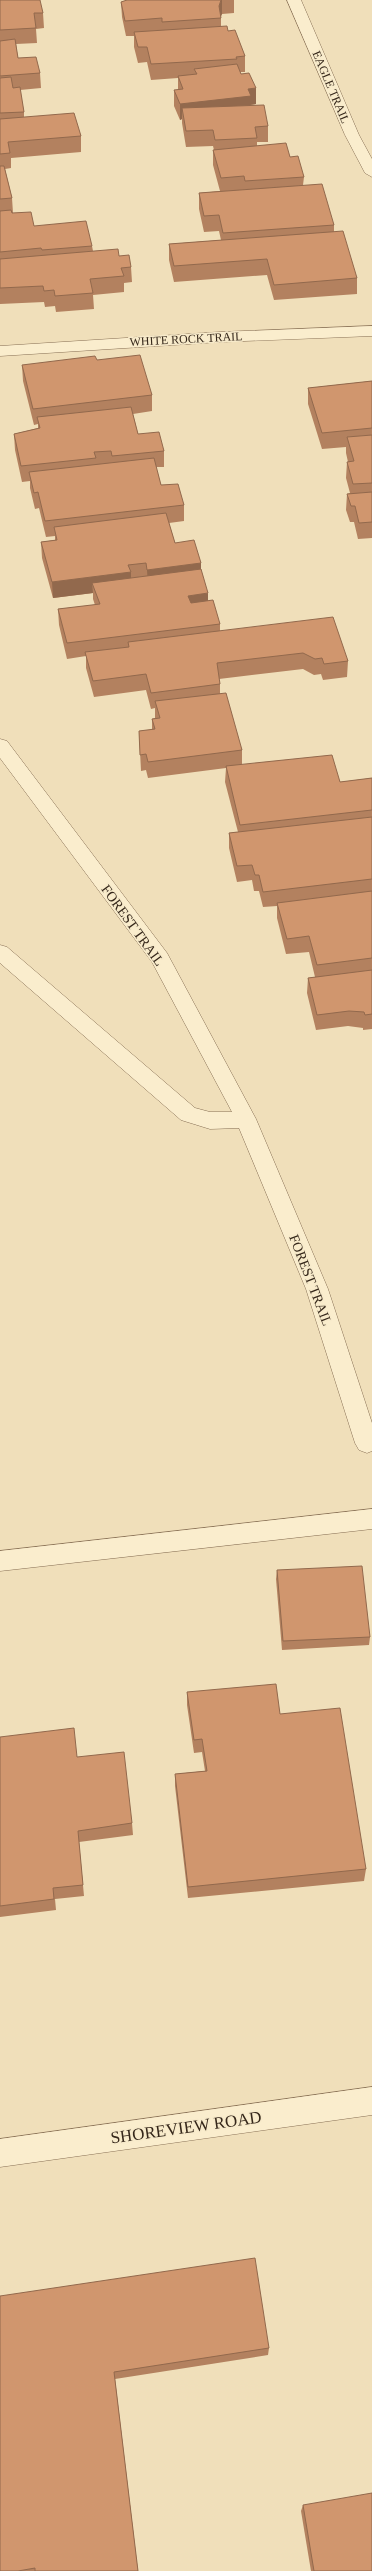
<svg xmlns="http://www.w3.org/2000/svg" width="372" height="2571" font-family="Georgia,serif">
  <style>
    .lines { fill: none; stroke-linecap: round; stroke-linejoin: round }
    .minor-casing { stroke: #876f54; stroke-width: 1 }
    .minor { fill: #faedcd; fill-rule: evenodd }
    .wall { fill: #b3815f }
    .shaded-wall { fill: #92694d }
    .building { fill: #d0966e; stroke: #92694d }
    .labels { text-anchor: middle; stroke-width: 3; stroke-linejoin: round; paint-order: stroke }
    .far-street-label { font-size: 12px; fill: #35271a; stroke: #f7eaca }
    .street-label { font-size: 14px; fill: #35271a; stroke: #f7eaca }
    .near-street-label { font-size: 17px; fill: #35271a; stroke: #f7eaca }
  </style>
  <rect width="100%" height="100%" fill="#f0dfba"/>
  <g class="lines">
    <defs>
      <g id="minor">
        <path d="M 287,0 L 301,0 L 359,135 L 372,159 L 372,177 L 365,173 L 345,135 Z"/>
        <path d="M 372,326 L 372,336 L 220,342 L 0,356 L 0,346 L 220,332 Z"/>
        <path d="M 0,739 L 7,741 L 167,953 L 256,1119 L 328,1289 L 372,1423 L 372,1451 L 367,1453 L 359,1450 L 355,1443 L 306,1289 L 239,1128 L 210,1129 L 181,1120 L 0,963 L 0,945 L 7,947 L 195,1108 L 210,1112 L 232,1112 L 152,962 L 0,758 Z"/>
        <path d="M 372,1509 L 372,1529 L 0,1571 L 0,1551 Z"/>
        <path d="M 372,2087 L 372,2115 L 0,2167 L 0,2139 Z"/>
      </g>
    </defs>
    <use href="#minor" class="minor-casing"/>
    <use href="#minor" class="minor"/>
  </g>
  <g class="wall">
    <path d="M 0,0 L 43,13 L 44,28 L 36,29 L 37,43 L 16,44 L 18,58 L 40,73 L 41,88 L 20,90 L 24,112 L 24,117 L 81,136 L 81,152 L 11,158 L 11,168 L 5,169 L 12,198 L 13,213 L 34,226 L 92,246 L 93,251 L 119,256 L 131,267 L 132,282 L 124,283 L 124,292 L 93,295 L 94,309 L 56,312 L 55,306 L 45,307 L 44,302 L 0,304 Z"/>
    <path d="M 127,0 L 234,0 L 234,13 L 222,14 L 221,16 L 221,26 L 228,31 L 245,56 L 245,72 L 240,72 L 241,74 L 256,88 L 256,104 L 250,105 L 250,106 L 268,126 L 268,142 L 257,142 L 257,146 L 290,157 L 304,177 L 303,185 L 334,225 L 334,232 L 357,278 L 357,294 L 274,300 L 267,275 L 174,282 L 169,260 L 169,244 L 221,240 L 219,231 L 204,232 L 199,209 L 199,193 L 220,191 L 213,165 L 213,150 L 214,150 L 213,146 L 186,147 L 182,123 L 182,119 L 180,120 L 174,106 L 174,90 L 178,90 L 178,78 L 151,80 L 147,62 L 138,63 L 134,47 L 134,36 L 126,36 L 122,17 L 121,2 Z"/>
    <path d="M 97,360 L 152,395 L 152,411 L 133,414 L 138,434 L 164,451 L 164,467 L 156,467 L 161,485 L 184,505 L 184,521 L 169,523 L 175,543 L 201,563 L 201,569 L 208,601 L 220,624 L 220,631 L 348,661 L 347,677 L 323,680 L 321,674 L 314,675 L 303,669 L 219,679 L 220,684 L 220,693 L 242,750 L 242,765 L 340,782 L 372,778 L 372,1029 L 363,1030 L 363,1028 L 348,1026 L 316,1030 L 307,993 L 308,978 L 315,977 L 309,952 L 286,954 L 277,918 L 277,906 L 263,907 L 259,891 L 254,891 L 252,880 L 237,882 L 229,848 L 229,833 L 238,832 L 225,782 L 226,768 L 148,778 L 146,770 L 141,771 L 139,731 L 152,730 L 152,719 L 155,718 L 155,708 L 151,709 L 146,690 L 94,697 L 86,668 L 86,656 L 67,659 L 59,625 L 58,609 L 95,605 L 93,599 L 93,593 L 53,598 L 42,558 L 41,542 L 55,540 L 55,536 L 46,537 L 39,508 L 35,509 L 30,488 L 30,481 L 22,482 L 15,450 L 14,434 L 38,428 L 38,424 L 34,425 L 23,381 L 22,365 Z"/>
    <path d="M 372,381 L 372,538 L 358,539 L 354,522 L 350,522 L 346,510 L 347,494 L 350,493 L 346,478 L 347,462 L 348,462 L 346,453 L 346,447 L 322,449 L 308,404 L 308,388 Z"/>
    <path d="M 277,1570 L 370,1637 L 369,1645 L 282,1650 L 276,1579 Z"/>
    <path d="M 187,1692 L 280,1714 L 366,1869 L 364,1881 L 188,1898 L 175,1786 L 175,1774 L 205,1771 L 202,1752 L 194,1753 L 187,1705 Z"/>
    <path d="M 0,1737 L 77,1757 L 132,1823 L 133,1835 L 79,1842 L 84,1896 L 55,1899 L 56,1910 L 0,1917 Z"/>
    <path d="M 0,2296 L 269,2348 L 268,2355 L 115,2379 L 138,2571 L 0,2571 Z"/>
    <path d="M 303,2505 L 372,2571 L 311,2571 L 301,2511 Z"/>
  </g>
  <g class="shaded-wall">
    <path d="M 221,0 L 222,0 L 222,14 L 220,18 L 219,6 Z"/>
    <path d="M 256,88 L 256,104 L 250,105 L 250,111 L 182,108 L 182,119 L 180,120 L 180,104 L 248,89 Z"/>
    <path d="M 201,563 L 201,579 L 148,586 L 147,570 Z"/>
    <path d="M 131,572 L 131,588 L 92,583 L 93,593 L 53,598 L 52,582 Z"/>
    <path d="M 208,593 L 208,609 L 188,612 L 188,596 Z"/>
  </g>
  <g class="building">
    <path d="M 0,0 L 40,0 L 43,13 L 34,13 L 36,28 L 0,30 Z"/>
    <path d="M 127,0 L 221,0 L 219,6 L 221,18 L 162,22 L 162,18 L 125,21 L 121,2 Z"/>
    <path d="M 227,26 L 228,31 L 235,30 L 245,56 L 236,57 L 237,59 L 151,64 L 147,47 L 138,47 L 134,32 Z"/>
    <path d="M 15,39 L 18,58 L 36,57 L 40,73 L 0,76 L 0,41 Z"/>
    <path d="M 237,64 L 241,74 L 249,73 L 256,88 L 248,89 L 251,96 L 180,104 L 174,90 L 183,89 L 178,76 L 197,74 L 194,69 Z"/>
    <path d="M 11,77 L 13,88 L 20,87 L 24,112 L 0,113 L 0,78 Z"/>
    <path d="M 264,105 L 268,126 L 255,127 L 257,138 L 215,140 L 213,130 L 186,131 L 182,108 Z"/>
    <path d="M 74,113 L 81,136 L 8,142 L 10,153 L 0,154 L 0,119 Z"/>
    <path d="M 286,143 L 290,157 L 298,156 L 304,177 L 245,181 L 244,176 L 221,178 L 213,150 Z"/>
    <path d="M 0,166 L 4,166 L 12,198 L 0,199 Z"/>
    <path d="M 322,184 L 334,225 L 223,233 L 219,215 L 204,216 L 199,193 Z"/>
    <path d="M 11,210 L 12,213 L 31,212 L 34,226 L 86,221 L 92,246 L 42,250 L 41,248 L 0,252 L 0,211 Z"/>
    <path d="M 343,231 L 357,278 L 274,285 L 267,259 L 174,266 L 169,244 Z"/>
    <path d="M 118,249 L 119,256 L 129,255 L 131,267 L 121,268 L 124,276 L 90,279 L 93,293 L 55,296 L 54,290 L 44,291 L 43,286 L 0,288 L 0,259 Z"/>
    <path d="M 140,355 L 152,395 L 33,409 L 22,365 L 95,356 L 97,360 Z"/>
    <path d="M 372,381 L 372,428 L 322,433 L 308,388 Z"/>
    <path d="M 131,407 L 138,434 L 159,432 L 164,451 L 112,456 L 111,451 L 94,452 L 96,458 L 21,466 L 14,434 L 40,428 L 37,417 Z"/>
    <path d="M 372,435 L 372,483 L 353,484 L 347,462 L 354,461 L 347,437 Z"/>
    <path d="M 154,458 L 161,485 L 178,484 L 184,505 L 45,521 L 38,492 L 34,493 L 29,472 Z"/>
    <path d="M 372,492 L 372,522 L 359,523 L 355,506 L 351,506 L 347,494 Z"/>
    <path d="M 166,513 L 175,543 L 194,540 L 201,563 L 147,570 L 146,563 L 128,565 L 131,572 L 52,582 L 41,542 L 57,540 L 54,527 Z"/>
    <path d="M 201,569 L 208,593 L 188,596 L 191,603 L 213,600 L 220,624 L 67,643 L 58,609 L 100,604 L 92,583 Z"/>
    <path d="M 333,617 L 348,661 L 324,664 L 322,658 L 315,659 L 303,653 L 217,663 L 220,684 L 151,693 L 146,674 L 93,681 L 85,652 L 129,647 L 128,642 Z"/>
    <path d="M 226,693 L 242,750 L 148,762 L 146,754 L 140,755 L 139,731 L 155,729 L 152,719 L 160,718 L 155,701 Z"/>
    <path d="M 332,755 L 340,782 L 372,778 L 372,810 L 240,825 L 226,766 Z"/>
    <path d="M 372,817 L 372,879 L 263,892 L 259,875 L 255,875 L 252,865 L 237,866 L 229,833 Z"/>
    <path d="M 372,891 L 372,958 L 317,965 L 309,936 L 287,939 L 277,903 Z"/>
    <path d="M 372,970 L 372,1014 L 365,1015 L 364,1012 L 349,1011 L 317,1015 L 308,978 Z"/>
    <path d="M 362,1566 L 370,1637 L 283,1641 L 277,1570 Z"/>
    <path d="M 276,1684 L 280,1714 L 340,1708 L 366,1869 L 188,1887 L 175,1774 L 207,1771 L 202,1739 L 194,1740 L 187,1692 Z"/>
    <path d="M 74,1728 L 77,1757 L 124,1752 L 132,1823 L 78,1831 L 83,1885 L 53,1888 L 54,1899 L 0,1906 L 0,1737 Z"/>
    <path d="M 255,2258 L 269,2348 L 114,2372 L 138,2571 L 35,2571 L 35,2568 L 18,2571 L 0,2571 L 0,2296 Z"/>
    <path d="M 372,2493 L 372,2571 L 314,2571 L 303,2505 Z"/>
  </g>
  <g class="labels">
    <g class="far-street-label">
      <text transform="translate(331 87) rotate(67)" y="4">EAGLE TRAIL</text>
      <text transform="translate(186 339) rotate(-3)" y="4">WHITE ROCK TRAIL</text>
    </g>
    <g class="street-label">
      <text transform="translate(133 925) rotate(54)" y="5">FOREST TRAIL</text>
      <text transform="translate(311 1280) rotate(69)" y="5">FOREST TRAIL</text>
    </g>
    <g class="near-street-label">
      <text transform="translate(186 2127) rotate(-8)" y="6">SHOREVIEW ROAD</text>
    </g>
  </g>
</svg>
